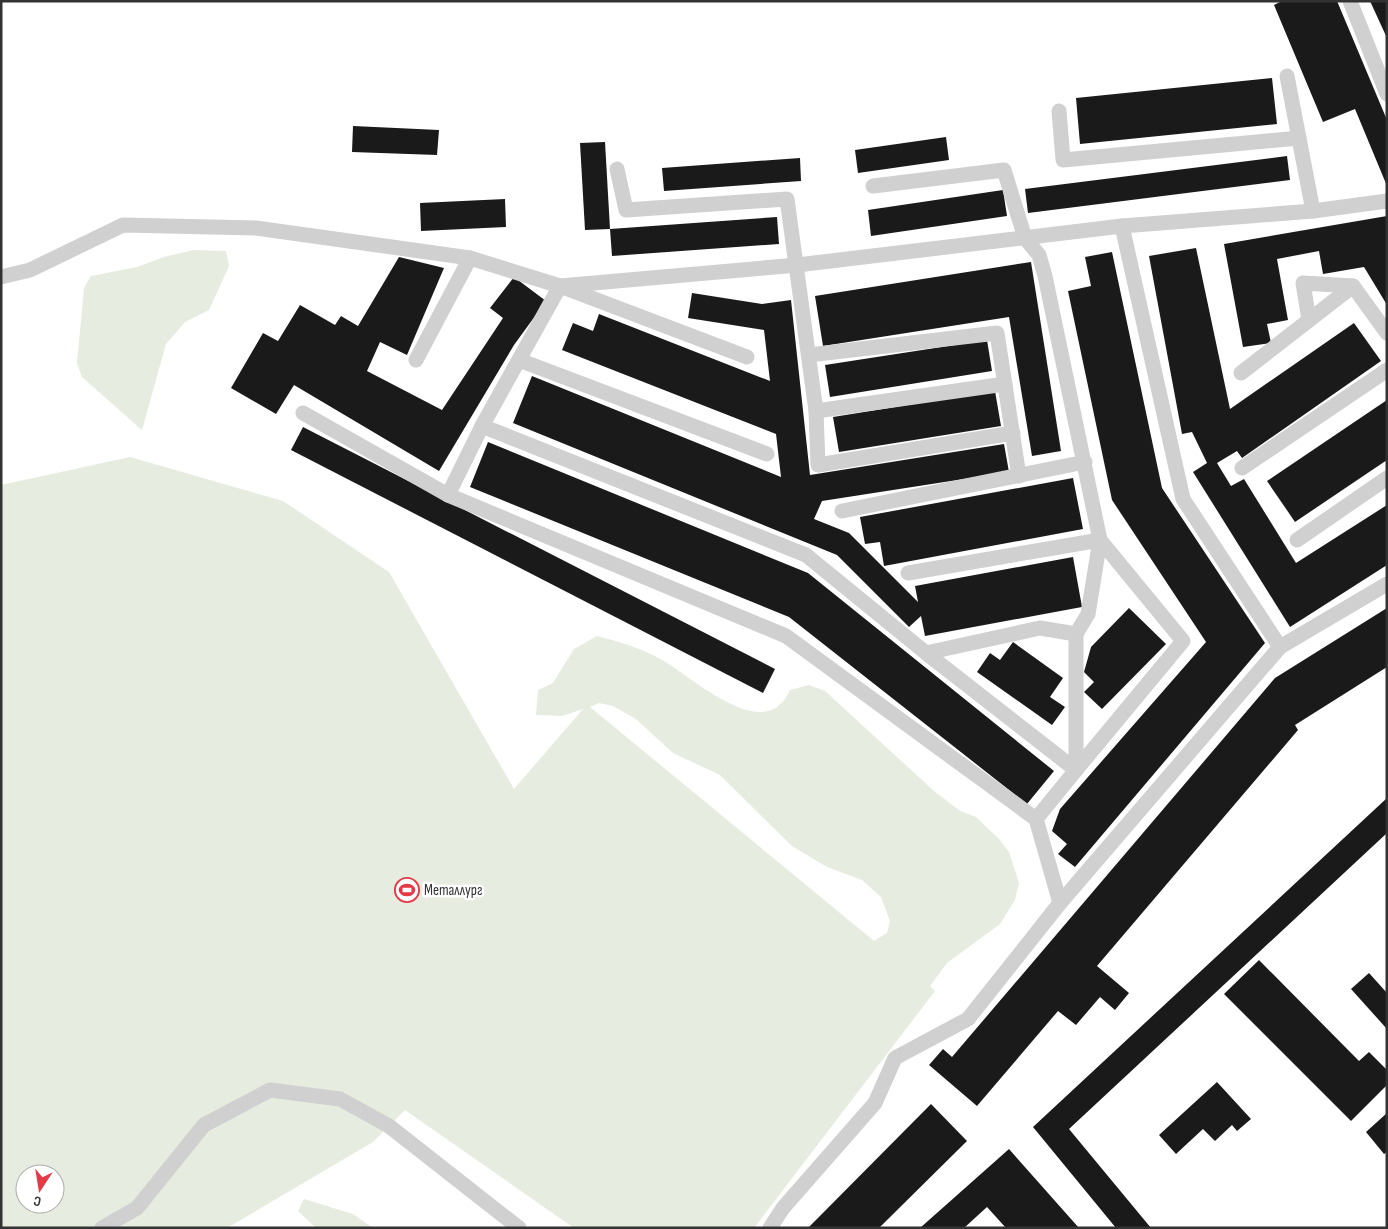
<svg xmlns="http://www.w3.org/2000/svg" width="1388" height="1229" font-family="'Sofia Sans Condensed',sans-serif">
  <style>
    .green { fill: #e6ecdf; fill-rule: evenodd }
    .building { fill: #1a1a1a }
    .lines { fill: none; stroke-linecap: round; stroke-linejoin: round }
    .service { stroke: #d0d0d0; stroke-width: 15 }
    .labels { text-anchor: middle; stroke-width: 5; stroke-linejoin: round; paint-order: stroke }
    .poi-label { font-size: 15px; fill: #333; stroke: #fff; text-anchor: start }
  </style>
  <rect width="100%" height="100%" fill="#fff"/>
  <g class="green">
    <path d="M 193,250 L 226,251 L 229,266 L 209,310 L 185,322 L 166,344 L 142,430 L 82,377 L 77,363 L 84,288 L 91,276 L 137,267 L 164,257 Z"/>
    <path d="M 130,457 L 283,501 L 389,572 L 514,789 L 583,709 L 562,716 L 536,715 L 538,690 L 553,683 L 574,649 L 597,636 C 620,642 641,648 662,660 C 693,677 765,747 790,690 L 809,685 L 825,691 L 934,791 L 960,811 L 976,817 L 999,839 L 1009,852 L 1019,883 L 1015,900 L 1000,924 L 947,963 L 930,986 L 935,991 L 754,1228 L 574,1228 L 405,1110 L 373,1142 L 227,1228 L 1,1228 L 1,485 ZM 599,703 L 613,706 L 636,719 L 673,753 L 720,775 L 792,846 L 827,867 L 862,880 L 881,897 L 890,921 L 887,933 L 874,941 L 590,707 ZM 25,1174 L 55,1174 L 55,1204 L 25,1204 Z"/>
    <path d="M 304,1199 L 353,1214 L 373,1228 L 316,1228 L 298,1211 Z"/>
  </g>
  <g class="building">
    <path d="M 1282,1 L 1337,1 L 1387,120 L 1387,186 L 1355,109 L 1323,122 L 1274,5 Z"/>
    <path d="M 1370,1 L 1387,1 L 1387,38 Z"/>
    <path d="M 1272,78 L 1277,124 L 1080,144 L 1076,98 Z"/>
    <path d="M 353,126 L 439,130 L 437,155 L 352,152 Z"/>
    <path d="M 946,137 L 949,160 L 858,173 L 855,150 Z"/>
    <path d="M 605,142 L 610,229 L 585,230 L 580,143 Z"/>
    <path d="M 1287,156 L 1290,180 L 1028,213 L 1025,189 Z"/>
    <path d="M 800,158 L 801,181 L 664,191 L 662,168 Z"/>
    <path d="M 1003,190 L 1007,216 L 871,236 L 868,210 Z"/>
    <path d="M 505,199 L 506,227 L 421,231 L 420,203 Z"/>
    <path d="M 1387,216 L 1387,305 L 1364,267 L 1323,274 L 1319,251 L 1277,259 L 1288,320 L 1267,324 L 1271,343 L 1243,347 L 1224,244 Z"/>
    <path d="M 777,217 L 779,244 L 612,256 L 610,229 Z"/>
    <path d="M 1196,248 L 1230,409 L 1354,323 L 1381,361 L 1242,458 L 1237,451 L 1217,463 L 1231,486 L 1244,479 L 1296,563 L 1387,505 L 1387,565 L 1290,627 L 1193,472 L 1207,463 L 1192,432 L 1182,434 L 1149,256 Z"/>
    <path d="M 1112,252 L 1162,488 L 1265,643 L 1075,867 L 1058,854 L 1067,844 L 1052,831 L 1060,809 L 1206,642 L 1112,500 L 1068,291 L 1091,286 L 1085,257 Z"/>
    <path d="M 399,257 L 444,268 L 407,355 L 380,342 L 367,371 L 442,410 L 503,318 L 490,308 L 514,277 L 546,301 L 514,345 L 439,471 L 294,385 L 276,414 L 231,388 L 263,333 L 278,341 L 300,305 L 335,325 L 341,316 L 358,326 Z"/>
    <path d="M 1031,262 L 1061,451 L 1032,456 L 1009,317 L 823,346 L 815,296 Z"/>
    <path d="M 692,293 L 762,304 L 791,300 L 810,475 L 1004,444 L 1009,472 L 822,501 L 814,519 L 849,533 L 918,602 L 915,586 L 1073,557 L 1082,607 L 925,636 L 921,616 L 909,627 L 837,555 L 513,423 L 532,376 L 781,477 L 776,434 L 562,350 L 573,323 L 593,331 L 599,314 L 770,381 L 764,330 L 688,318 Z"/>
    <path d="M 987,340 L 992,371 L 830,397 L 825,365 Z"/>
    <path d="M 995,391 L 1001,426 L 839,452 L 833,417 Z"/>
    <path d="M 1387,400 L 1387,460 L 1295,522 L 1267,481 Z"/>
    <path d="M 303,427 L 775,669 L 763,693 L 291,450 Z"/>
    <path d="M 488,442 L 808,573 L 1054,771 L 1027,804 L 789,617 L 470,487 Z"/>
    <path d="M 1073,478 L 1083,529 L 884,566 L 880,542 L 865,544 L 860,517 Z"/>
    <path d="M 1129,608 L 1166,644 L 1102,709 L 1084,692 L 1094,682 L 1084,672 L 1091,647 Z"/>
    <path d="M 1387,608 L 1387,667 L 1295,725 L 1298,730 L 1097,966 L 1129,993 L 1115,1010 L 1100,997 L 1076,1025 L 1058,1011 L 977,1106 L 929,1065 L 943,1049 L 952,1057 L 1275,678 Z"/>
    <path d="M 1013,642 L 1063,678 L 1050,697 L 1065,707 L 1052,725 L 977,672 L 990,653 L 1000,660 Z"/>
    <path d="M 1387,798 L 1387,833 L 1069,1129 L 1151,1228 L 1116,1228 L 1033,1127 Z"/>
    <path d="M 1259,960 L 1359,1061 L 1369,1052 L 1387,1070 L 1387,1085 L 1351,1121 L 1224,994 Z"/>
    <path d="M 1369,973 L 1387,993 L 1387,1029 L 1351,989 Z"/>
    <path d="M 1217,1082 L 1251,1119 L 1237,1131 L 1232,1125 L 1215,1141 L 1203,1129 L 1176,1154 L 1159,1135 Z"/>
    <path d="M 931,1104 L 967,1141 L 879,1228 L 808,1228 Z"/>
    <path d="M 1387,1113 L 1387,1152 L 1384,1154 L 1366,1132 Z"/>
    <path d="M 1009,1149 L 1079,1228 L 1006,1228 L 987,1207 L 964,1228 L 920,1228 Z"/>
  </g>
  <g class="lines">
    <g class="service">
      <path d="M 1350,1 L 1387,94"/>
      <path d="M 1287,76 L 1313,211"/>
      <path d="M 1059,111 L 1063,160 L 1299,138"/>
      <path d="M 617,169 L 626,210 L 787,199 L 816,411 L 818,465 L 1013,433"/>
      <path d="M 873,186 L 1004,170 L 1025,238 L 1039,255 L 1045,276 L 1100,540 L 1088,614 L 1076,634 L 1076,770 L 1036,819 L 1060,903"/>
      <path d="M 1122,226 L 1183,499 L 1280,647"/>
      <path d="M 1,277 L 30,270 L 123,225 L 256,228 L 470,258"/>
      <path d="M 1309,320 L 1303,283 L 1353,286"/>
      <path d="M 809,355 L 997,333 L 1019,476"/>
      <path d="M 416,360 L 470,258 L 560,286 L 747,357"/>
      <path d="M 519,360 L 767,454"/>
      <path d="M 1241,373 L 1353,286 L 1387,333"/>
      <path d="M 816,411 L 1005,384"/>
      <path d="M 303,413 L 448,495 L 786,636 L 1036,819"/>
      <path d="M 482,426 L 560,286 L 797,265 L 1122,226 L 1313,211 L 1387,201"/>
      <path d="M 1242,468 L 1387,370"/>
      <path d="M 448,495 L 482,426 L 806,555 L 926,653 L 1076,770 L 1183,641 L 1100,540 L 908,573"/>
      <path d="M 842,511 L 1085,462"/>
      <path d="M 1297,540 L 1387,478"/>
      <path d="M 926,653 L 1040,628 L 1076,634"/>
      <path d="M 102,1228 L 137,1208 L 204,1125 L 270,1090 L 340,1099 L 389,1126 L 519,1228"/>
      <path d="M 770,1228 L 783,1208 L 875,1103 L 895,1058 L 968,1019 L 1060,903 L 1280,647 L 1387,584"/>
    </g>
  </g>
  <defs>
    <symbol id="stadium-ring" viewBox="-11 -11 22 22"><circle r="9.5" fill="#fff" stroke="#e63946" stroke-width="1.5"/><path d="M0-5a6.5 5 0 1 0 0 10a6.5 5 0 1 0 0-10ZM-3.5-1.8h7v3.6h-7Z" fill="#e63946"/></symbol>
  </defs>
  <g fill-rule="evenodd">
    <use href="#stadium-ring" x="393" y="876" width="28" height="28"/>
  </g>
  <g class="labels">
    <g class="poi-label">
      <text x="424" y="895">Металлург</text>
    </g>
  </g>
  <rect width="1388" height="1229" fill="none" stroke="#333333" stroke-width="5"/>
  <g transform="translate(40 1189) rotate(192)"><circle r="24" fill="#ffffff" stroke="#adadad"/>
  <path d="M0-4L9 19L0 12L-9 19Z" fill="#e63946"/>
  <text y="-8" font-size="14" font-weight="bold" text-anchor="middle" fill="#333333">С</text>
  </g>
</svg>
